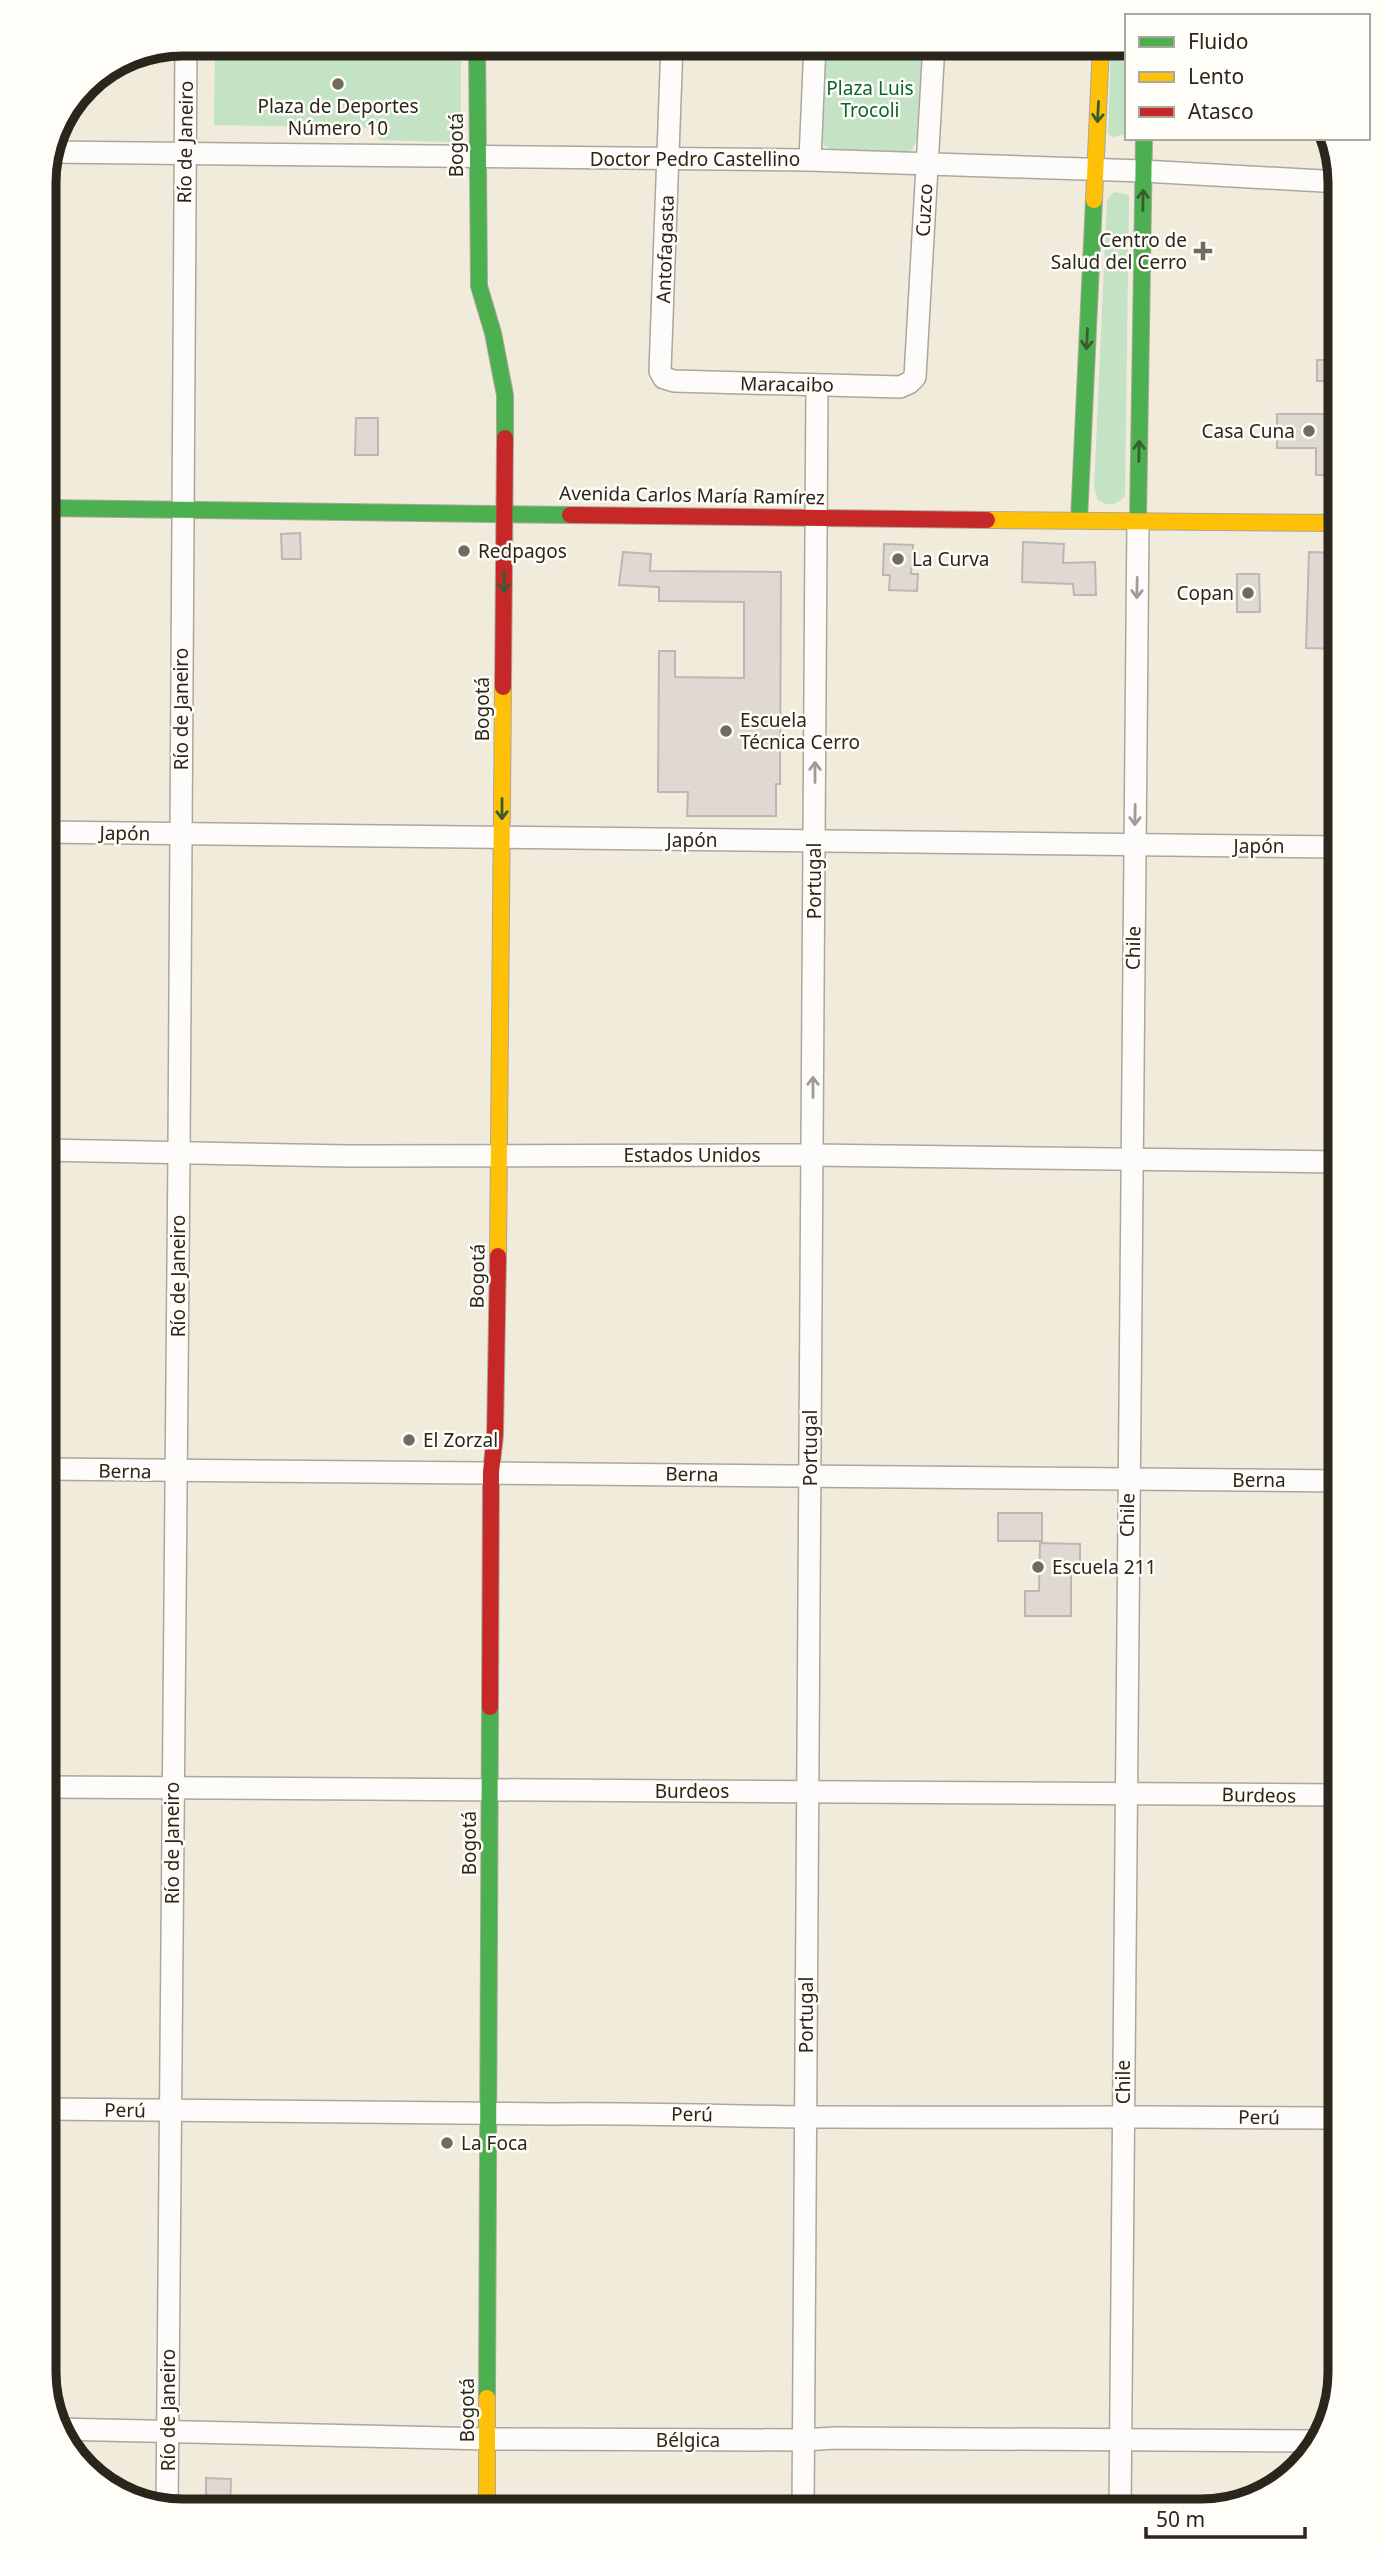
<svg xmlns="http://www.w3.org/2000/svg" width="1384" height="2555" font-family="'Noto Sans',sans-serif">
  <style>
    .green { fill: #c4e2c4 }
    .building { fill: #e0d8d3; stroke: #beb6b2; stroke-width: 2 }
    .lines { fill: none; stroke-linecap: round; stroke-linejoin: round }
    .street-casing { stroke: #aba79c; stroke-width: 24 }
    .fast-casing { stroke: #aba79c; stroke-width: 18 }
    .slow-casing { stroke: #aba79c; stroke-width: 18 }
    .jam-casing { stroke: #aba79c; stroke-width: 18 }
    .street { stroke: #fdfcfa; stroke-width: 21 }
    .fast { stroke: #4caf50; stroke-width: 16 }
    .slow { stroke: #ffc107; stroke-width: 16 }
    .jam { stroke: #c62828; stroke-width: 16 }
    .oneway { stroke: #385d31 }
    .oneway2 { stroke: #9e9c96 }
    .poi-dot { fill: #706b5f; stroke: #fffdf7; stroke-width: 2.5 }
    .labels { text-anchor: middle; stroke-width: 5; stroke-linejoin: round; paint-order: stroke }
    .park-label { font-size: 19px; fill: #096334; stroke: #fffdf7 }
    .poi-label { font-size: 19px; fill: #2a261c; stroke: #fffdf7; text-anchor: start }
    .street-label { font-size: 19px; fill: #2a261c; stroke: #fffdf7 }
    .rim { fill: none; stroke: #2a261c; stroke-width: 9 }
  </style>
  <rect width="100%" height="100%" fill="#f1ebdc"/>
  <g class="green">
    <path d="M 215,44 L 461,44 L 461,132 L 450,142 L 379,140 L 378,128 L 214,125 Z"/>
    <path d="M 823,44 L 922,44 L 917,139 L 912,150 L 905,153 L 836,151 L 825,146 L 818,134 Z"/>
    <path d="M 1111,44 L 1127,44 L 1127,134 L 1113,137 L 1108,134 Z"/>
    <path d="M 1114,192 L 1129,195 L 1125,496 C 1117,505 1108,507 1098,500 L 1094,488 L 1107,200 Z"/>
  </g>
  <g class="building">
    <rect x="1317" y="360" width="23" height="21"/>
    <path d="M 1277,414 L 1340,414 L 1340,475 L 1316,475 L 1316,448 L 1277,448 Z"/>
    <path d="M 356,418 L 378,418 L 378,455 L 355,455 Z"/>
    <path d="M 300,533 L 301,559 L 282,559 L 281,534 Z"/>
    <path d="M 1023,542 L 1064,544 L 1063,563 L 1095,562 L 1096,595 L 1074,595 L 1073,584 L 1022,582 Z"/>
    <path d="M 884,544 L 913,545 L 911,574 L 918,574 L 917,591 L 889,590 L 890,575 L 883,575 Z"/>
    <path d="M 623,552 L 651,554 L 650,571 L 781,572 L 780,784 L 776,784 L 776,816 L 687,816 L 688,792 L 658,792 L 659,651 L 675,651 L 675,677 L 744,678 L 744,602 L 659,601 L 659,587 L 619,585 Z"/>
    <path d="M 1309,552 L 1340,553 L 1340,649 L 1306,648 Z"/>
    <path d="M 1237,574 L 1259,574 L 1260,612 L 1237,612 Z"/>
    <rect x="998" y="1513" width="44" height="28"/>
    <path d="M 1040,1543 L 1080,1544 L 1080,1565 L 1071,1565 L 1071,1616 L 1025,1616 L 1025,1591 L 1039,1591 Z"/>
    <path d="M 206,2478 L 231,2479 L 230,2511 L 206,2511 Z"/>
  </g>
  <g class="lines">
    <defs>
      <g id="street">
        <path d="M 672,44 L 660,371 L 664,378 L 674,381 L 900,387 L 909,383 L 915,377 L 934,44"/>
        <path d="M 49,152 L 810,160 L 1143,171 L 1340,182"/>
        <path d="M 810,160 L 815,44"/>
        <path d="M 44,832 C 476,839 908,844 1340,847"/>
        <path d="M 44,1150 L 348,1156 L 812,1155 L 1340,1162"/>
        <path d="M 44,1469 L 1340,1481"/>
        <path d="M 44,1787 L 1340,1795"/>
        <path d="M 44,2109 L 553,2114 C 637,2113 720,2116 803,2117 C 982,2118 1161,2116 1340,2118"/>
        <path d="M 57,2429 L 488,2439 L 802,2440 L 835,2438 L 1319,2441"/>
        <path d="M 167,2508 L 179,1152 L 186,44"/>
        <path d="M 803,2511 L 817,385"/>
        <path d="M 1120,2511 L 1138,520"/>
      </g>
      <g id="fast">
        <path d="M 477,44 L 479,286 L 493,333 L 505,395 L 505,438"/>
        <path d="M 44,508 L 570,515"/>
        <path d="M 1079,520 L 1094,200"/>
        <path d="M 1138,520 L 1144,138"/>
        <path d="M 487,2398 L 490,1707"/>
      </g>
      <g id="slow">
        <path d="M 1094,200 L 1101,44"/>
        <path d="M 987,520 L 1340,523"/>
        <path d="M 498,1256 L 503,687"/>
        <path d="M 487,2511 L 487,2398"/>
      </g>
      <g id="jam">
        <path d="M 570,515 L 987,520"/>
        <path d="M 503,687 L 505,438"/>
        <path d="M 490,1707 L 491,1472 L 495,1435 L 498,1256"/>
      </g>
    </defs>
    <use href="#street" class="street-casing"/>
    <use href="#fast" class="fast-casing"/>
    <use href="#slow" class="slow-casing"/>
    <use href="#jam" class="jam-casing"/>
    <use href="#street" class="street"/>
    <use href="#fast" class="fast"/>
    <use href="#slow" class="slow"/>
    <use href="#jam" class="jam"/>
  </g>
  <defs><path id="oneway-shaft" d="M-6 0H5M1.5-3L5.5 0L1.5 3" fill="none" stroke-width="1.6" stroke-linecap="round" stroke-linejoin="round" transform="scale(1.75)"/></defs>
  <g class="oneway">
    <use href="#oneway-shaft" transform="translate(1098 112) rotate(93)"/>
    <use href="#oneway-shaft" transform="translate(1143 200) rotate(-89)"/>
    <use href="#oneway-shaft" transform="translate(1087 339) rotate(93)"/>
    <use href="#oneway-shaft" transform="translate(1139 451) rotate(-89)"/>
    <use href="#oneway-shaft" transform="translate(504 582) rotate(90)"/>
    <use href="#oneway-shaft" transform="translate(502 809) rotate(90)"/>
  </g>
  <g class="oneway2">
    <use href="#oneway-shaft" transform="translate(1137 588) rotate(91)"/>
    <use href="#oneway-shaft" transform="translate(815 772) rotate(-90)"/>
    <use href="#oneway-shaft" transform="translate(1135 815) rotate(91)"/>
    <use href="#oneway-shaft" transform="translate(813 1087) rotate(-90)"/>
  </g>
  <g class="poi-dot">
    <circle cx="338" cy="84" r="7"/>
    <path d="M1199.5 240.5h7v7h7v7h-7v7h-7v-7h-7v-7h7z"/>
    <circle cx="1309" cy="431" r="7"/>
    <circle cx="464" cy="551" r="7"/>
    <circle cx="898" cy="559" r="7"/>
    <circle cx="1248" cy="593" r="7"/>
    <circle cx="726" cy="731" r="7"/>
    <circle cx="409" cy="1440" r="7"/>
    <circle cx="1038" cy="1567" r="7"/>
    <circle cx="447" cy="2143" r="7"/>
  </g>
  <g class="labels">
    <g class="park-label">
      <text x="870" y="95">Plaza Luis<tspan x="870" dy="22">Trocoli</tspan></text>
    </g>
    <g class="poi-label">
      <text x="338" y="113" text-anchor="middle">Plaza de Deportes<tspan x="338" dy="22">Número 10</tspan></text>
      <text x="1187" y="247" text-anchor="end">Centro de<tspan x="1187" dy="22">Salud del Cerro</tspan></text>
      <text x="1295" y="438" text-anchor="end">Casa Cuna</text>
      <text x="478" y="558">Redpagos</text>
      <text x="912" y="566">La Curva</text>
      <text x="1234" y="600" text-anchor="end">Copan</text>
      <text x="740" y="727">Escuela<tspan x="740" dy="22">Técnica Cerro</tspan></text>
      <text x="423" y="1447">El Zorzal</text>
      <text x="1052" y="1574">Escuela 211</text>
      <text x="461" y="2150">La Foca</text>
    </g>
    <g class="street-label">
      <text transform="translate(185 142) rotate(-89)" y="7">Río de Janeiro</text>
      <text transform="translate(456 145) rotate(-90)" y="7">Bogotá</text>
      <text x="695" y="166">Doctor Pedro Castellino</text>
      <text transform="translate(924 210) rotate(-87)" y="7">Cuzco</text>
      <text transform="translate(665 249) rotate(-88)" y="7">Antofagasta</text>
      <text transform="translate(787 384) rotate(1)" y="7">Maracaibo</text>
      <text transform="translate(692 495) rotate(1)" y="7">Avenida Carlos María Ramírez</text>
      <text transform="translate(181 709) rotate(-90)" y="7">Río de Janeiro</text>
      <text transform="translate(482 709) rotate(-90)" y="7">Bogotá</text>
      <text transform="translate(125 833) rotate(1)" y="7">Japón</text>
      <text x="692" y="847">Japón</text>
      <text x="1259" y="853">Japón</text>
      <text transform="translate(814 881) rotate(-90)" y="7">Portugal</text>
      <text transform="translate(1133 948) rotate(-89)" y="7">Chile</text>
      <text x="692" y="1162">Estados Unidos</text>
      <text transform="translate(178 1276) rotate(-90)" y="7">Río de Janeiro</text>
      <text transform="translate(477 1276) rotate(-89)" y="7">Bogotá</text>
      <text transform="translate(810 1448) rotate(-90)" y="7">Portugal</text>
      <text transform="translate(125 1471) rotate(1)" y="7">Berna</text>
      <text transform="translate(692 1474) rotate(1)" y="7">Berna</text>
      <text x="1259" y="1487">Berna</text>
      <text transform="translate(1127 1515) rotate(-89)" y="7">Chile</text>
      <text x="692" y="1798">Burdeos</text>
      <text transform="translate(1259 1795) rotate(1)" y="7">Burdeos</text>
      <text transform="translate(172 1843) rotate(-90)" y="7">Río de Janeiro</text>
      <text transform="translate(469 1843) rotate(-90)" y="7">Bogotá</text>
      <text transform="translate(806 2015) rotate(-90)" y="7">Portugal</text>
      <text transform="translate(1123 2082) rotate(-90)" y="7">Chile</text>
      <text transform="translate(125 2110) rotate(1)" y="7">Perú</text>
      <text transform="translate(692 2114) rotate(1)" y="7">Perú</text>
      <text transform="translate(1259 2117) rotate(1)" y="7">Perú</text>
      <text transform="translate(168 2410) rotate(-90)" y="7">Río de Janeiro</text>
      <text transform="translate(467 2410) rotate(-90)" y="7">Bogotá</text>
      <text x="688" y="2447">Bélgica</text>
    </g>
  </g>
  <path d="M0 0H1384V2555H0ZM183 56H1201A127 127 0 0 1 1328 183V2372A127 127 0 0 1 1201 2499H183A127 127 0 0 1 56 2372V183A127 127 0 0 1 183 56Z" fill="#fffdf7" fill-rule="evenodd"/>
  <path class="rim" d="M183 56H1201A127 127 0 0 1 1328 183V2372A127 127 0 0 1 1201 2499H183A127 127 0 0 1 56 2372V183A127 127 0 0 1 183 56Z"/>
  <rect x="1125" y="14" width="245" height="126" fill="#fffdf7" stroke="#aaa79f" stroke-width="2"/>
  <rect x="1139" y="37" width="35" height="10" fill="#4caf50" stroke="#aaa79f" stroke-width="2"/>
  <text x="1188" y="49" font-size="21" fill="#2a261c">Fluido</text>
  <rect x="1139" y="72" width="35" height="10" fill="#ffc107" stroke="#aaa79f" stroke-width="2"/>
  <text x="1188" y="84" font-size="21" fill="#2a261c">Lento</text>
  <rect x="1139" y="107" width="35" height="10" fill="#c62828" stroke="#aaa79f" stroke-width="2"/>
  <text x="1188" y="119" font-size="21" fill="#2a261c">Atasco</text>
  <path d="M1146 2527v10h159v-10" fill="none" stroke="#2a261c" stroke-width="3.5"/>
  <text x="1156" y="2527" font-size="21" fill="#2a261c" stroke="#fffdf7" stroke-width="5" paint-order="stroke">50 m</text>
</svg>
